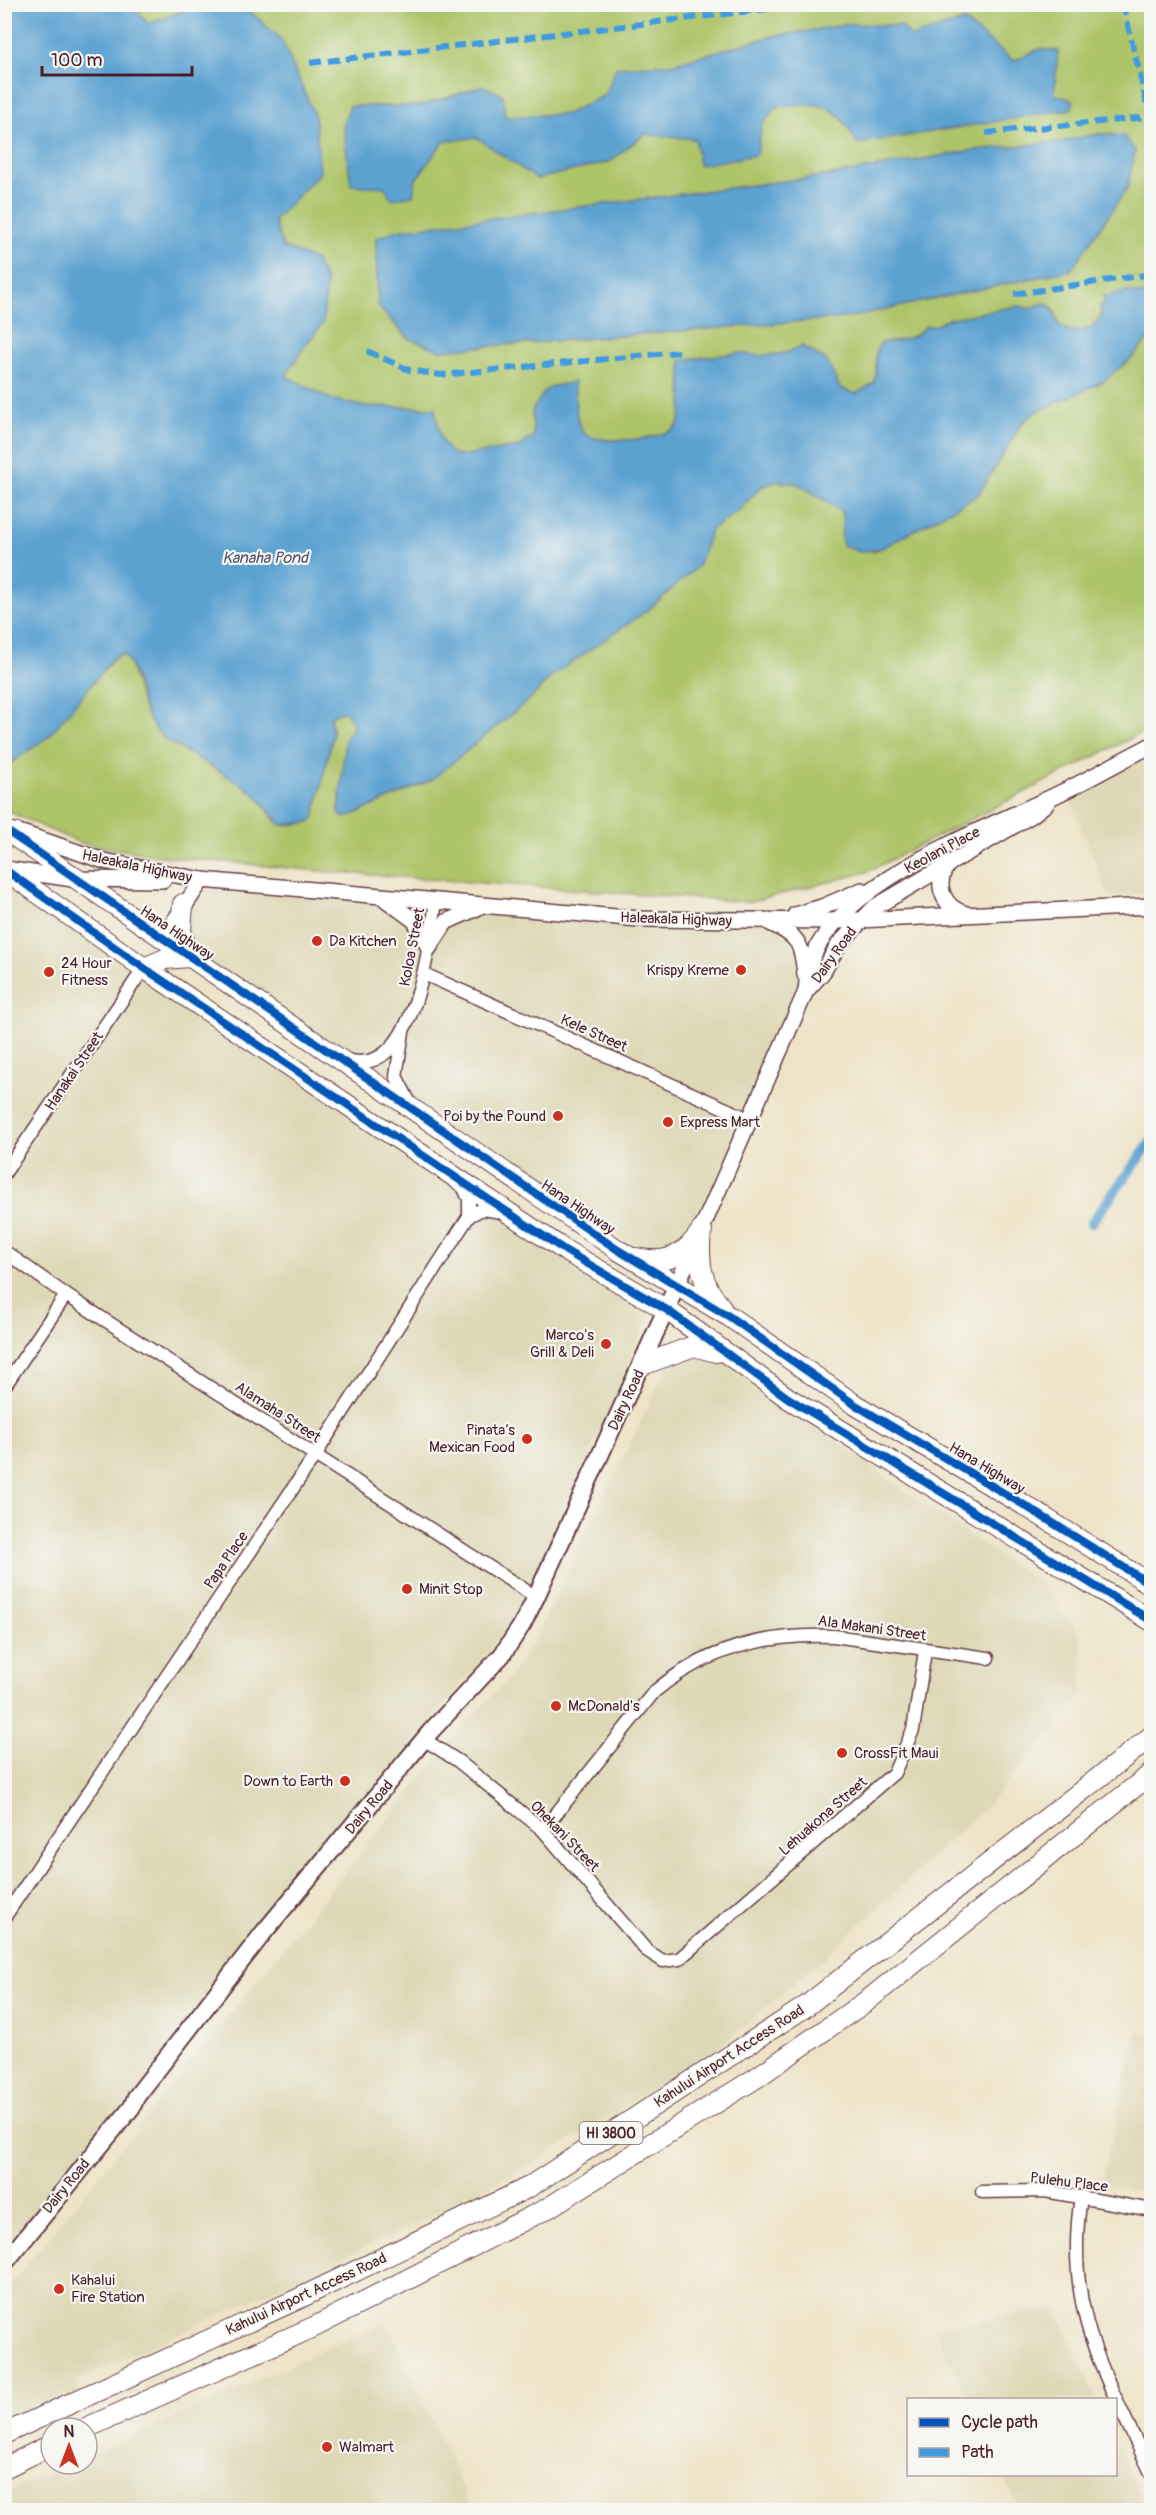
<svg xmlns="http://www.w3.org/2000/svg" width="1156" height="2515" font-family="Pangolin,sans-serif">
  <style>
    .built { fill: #dfd8b7 }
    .green { fill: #aec469; stroke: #7c724a; stroke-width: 1.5; fill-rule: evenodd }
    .water { fill: #5ba2d1; stroke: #52607e; stroke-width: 1.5 }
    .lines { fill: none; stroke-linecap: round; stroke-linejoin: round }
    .canal { stroke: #5ba2d1; stroke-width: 10 }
    .minor-casing { stroke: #633c42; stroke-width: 15 }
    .tertiary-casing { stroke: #633c42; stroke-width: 18 }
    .secondary-casing { stroke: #633c42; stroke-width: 20 }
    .primary-casing { stroke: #633c42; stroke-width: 22 }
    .minor { stroke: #fff; stroke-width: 12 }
    .tertiary { stroke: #fff; stroke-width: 15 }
    .secondary { stroke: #fff; stroke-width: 16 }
    .primary { stroke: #fff; stroke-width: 20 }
    .quiet { stroke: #409be1; stroke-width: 6; stroke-dasharray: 12 6; stroke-linecap: butt }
    .cycleway-casing { stroke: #f6f6f2; stroke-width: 11 }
    .cycleway { stroke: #0057b8; stroke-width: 8 }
    .poi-dot { fill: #c8321e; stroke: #f6f6f2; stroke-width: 2 }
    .labels { text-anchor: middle; stroke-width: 4.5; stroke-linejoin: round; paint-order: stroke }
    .shield { fill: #f6f6f2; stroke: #7e6067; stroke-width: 1.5 }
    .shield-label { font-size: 14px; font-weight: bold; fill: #4a1f2b }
    .street-label { font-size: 15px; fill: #4a1f2b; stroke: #f6f6f2 }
    .poi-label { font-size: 15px; fill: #4a1f2b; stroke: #f6f6f2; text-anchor: start }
    .water-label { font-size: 16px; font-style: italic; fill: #51536d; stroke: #f6f6f2 }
  </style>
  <rect width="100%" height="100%" fill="#f6f6f2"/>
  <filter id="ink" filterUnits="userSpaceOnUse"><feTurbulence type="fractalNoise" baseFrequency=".0167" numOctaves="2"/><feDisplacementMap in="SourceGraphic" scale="12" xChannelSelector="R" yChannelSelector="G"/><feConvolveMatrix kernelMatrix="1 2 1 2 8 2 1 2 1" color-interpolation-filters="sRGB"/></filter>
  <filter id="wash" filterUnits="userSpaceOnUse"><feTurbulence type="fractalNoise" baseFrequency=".008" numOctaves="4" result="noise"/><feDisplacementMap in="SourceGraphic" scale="24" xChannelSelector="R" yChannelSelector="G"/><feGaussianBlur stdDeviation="1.35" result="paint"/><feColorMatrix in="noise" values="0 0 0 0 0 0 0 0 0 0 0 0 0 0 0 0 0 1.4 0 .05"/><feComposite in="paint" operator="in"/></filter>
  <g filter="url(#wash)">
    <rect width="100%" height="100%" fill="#eee3c7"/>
    <g class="built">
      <path d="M 1151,750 L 1151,893 L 1109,896 L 1068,794 Z"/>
      <path d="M 4,869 L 566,1251 L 649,1316 L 527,1598 L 508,1629 L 415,1739 L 4,2259 Z"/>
      <path d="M 202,880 L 767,922 L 789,932 L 806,991 L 733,1159 L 685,1234 L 668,1246 L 648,1247 L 574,1222 L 162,939 Z"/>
      <path d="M 688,1353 L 719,1354 L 889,1480 L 1042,1585 L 1081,1635 L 1083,1694 L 986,1807 L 825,1957 L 708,2056 L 528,2166 L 414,2225 L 75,2381 L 85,2405 L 5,2440 L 5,2291 L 459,1732 L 508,1679 L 535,1640 L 668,1365 Z"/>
      <path d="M 1137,2031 L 1151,2036 L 1151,2195 L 1101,2184 Z"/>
      <path d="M 1055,2308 L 1097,2399 L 968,2399 L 934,2328 Z"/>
      <path d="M 386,2322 L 473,2510 L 5,2510 L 5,2493 L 71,2464 L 87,2464 L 87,2457 Z"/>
      <path d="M 1116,2441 L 1147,2510 L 1019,2510 L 1003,2475 L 1116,2474 Z"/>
    </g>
    <g class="green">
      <path d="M 134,5 L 199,5 L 148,24 Z"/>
      <path d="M 243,5 L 1151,5 L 1151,296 L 1127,292 L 1103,296 L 1105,301 L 1100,307 L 1102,314 C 1094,331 1074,337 1059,325 L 1055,311 L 1047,303 L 1030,309 L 1019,306 L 948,319 L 934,326 L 928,326 L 910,338 L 881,343 C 872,353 879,370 874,383 L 856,394 L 840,388 C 827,368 825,357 802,346 L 786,353 L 759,356 L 739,353 L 681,360 C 679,377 686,410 678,424 C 670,440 593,447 583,432 C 575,420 575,397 574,383 L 551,387 L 545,391 L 532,416 L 534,437 C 528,441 521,448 515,449 C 502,453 460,460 449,453 C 437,444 437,421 435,408 L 361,406 L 330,399 L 286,376 L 303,348 L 323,323 L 326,281 L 315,260 L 283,247 L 274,220 L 320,173 ZM 964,21 L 1014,61 L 1039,49 L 1057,51 L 1054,94 L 847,122 L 824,104 L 777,106 L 762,125 L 695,139 L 645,134 L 609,162 L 537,179 L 476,137 L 443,142 L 416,179 L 391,198 L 350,106 L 420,106 L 483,86 L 505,117 L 567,114 L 605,95 L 617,67 L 672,64 L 769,37 L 852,24 L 901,26 L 911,37 ZM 1098,134 L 1071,270 L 844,318 L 440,350 L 408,338 L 378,306 L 376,238 L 398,230 L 832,175 L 976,150 L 1059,142 Z"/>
      <path d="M 1151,336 L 1151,728 L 867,872 L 750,902 L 331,872 L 159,856 L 80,843 L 5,810 L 5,762 L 11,763 L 119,654 L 125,654 L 129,661 C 138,690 142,719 166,740 L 243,785 L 259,798 L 275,821 L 286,826 L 309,822 L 330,749 L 333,734 L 330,718 L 334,714 L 346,712 L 354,722 L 352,730 L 345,741 L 339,813 L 355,814 L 431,780 L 530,699 L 552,676 L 649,609 L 698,566 L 711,530 L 738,511 L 761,487 L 777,481 L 799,484 L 841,511 L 844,524 L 842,529 L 872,552 L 882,548 L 978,495 L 1022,423 L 1034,413 L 1102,382 L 1132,358 Z"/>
    </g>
    <g class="water">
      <path d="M 5,4 L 134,5 L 148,24 L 199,5 L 243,5 L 281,39 L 315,116 L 320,173 L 274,220 L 283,247 L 315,260 L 326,281 L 323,323 L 303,348 L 286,376 L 330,399 L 361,406 L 435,408 C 439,427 438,448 458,456 L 520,447 L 525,441 L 534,437 L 532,411 L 545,391 L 551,387 L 574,382 C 575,396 575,420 583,432 C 593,447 670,440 678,425 C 686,411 680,376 681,360 L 739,353 L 759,356 L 786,353 L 802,346 L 827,361 L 840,388 L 856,394 L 874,383 C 879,370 872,353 881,343 C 897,341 915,340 926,326 L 934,326 L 948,319 L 1019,306 L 1030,309 L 1042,303 L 1051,306 L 1059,325 C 1074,337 1094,331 1102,314 L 1100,307 L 1105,301 L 1103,296 L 1127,292 L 1151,296 L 1151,336 L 1132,358 L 1102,382 L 1034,413 L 1022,423 L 978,495 L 882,548 L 859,552 L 843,545 C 838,533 846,523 841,511 L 799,484 L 777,481 L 761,487 L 738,511 L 711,530 L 698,566 L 649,609 L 552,676 L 530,699 L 431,780 L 355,814 L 344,818 L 339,813 L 345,741 L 347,734 L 352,730 L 353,722 L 346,712 L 334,714 L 330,718 L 333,734 L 314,818 L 309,822 L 281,825 L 259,798 L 243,785 L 166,740 C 134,712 145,684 124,654 L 114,657 L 49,736 L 11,763 L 5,762 Z"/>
      <path d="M 964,21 L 1014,61 L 1039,49 L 1058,51 L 1054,94 L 1074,101 L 1071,109 L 857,144 C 836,99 822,104 777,106 L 762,125 L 757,155 L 699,165 L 695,139 L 645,134 L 609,162 L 537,179 L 476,137 L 443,142 L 416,179 L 413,195 L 391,199 L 385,187 L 351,185 L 343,124 L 350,106 L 420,106 L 483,86 L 503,95 L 505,117 L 567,114 L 605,95 L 617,67 L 672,64 L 769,37 L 852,24 L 901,26 L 911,37 Z"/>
      <path d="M 1098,134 L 1123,135 L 1135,150 L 1128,187 L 1071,270 L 844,318 L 440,350 L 408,338 L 378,306 L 376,238 L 398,230 L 832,175 L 976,150 L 1059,142 Z"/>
    </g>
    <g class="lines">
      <path class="canal" d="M 1091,1223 L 1152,1141"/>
    </g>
  </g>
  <g filter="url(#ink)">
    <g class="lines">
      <defs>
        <g id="minor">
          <path d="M 424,974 L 751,1120"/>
          <path d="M 403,1032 L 396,1076 L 409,1101"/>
          <path d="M 347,1060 C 415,1081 429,943 436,902"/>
          <path d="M 4,1174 L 144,968"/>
          <path d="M 462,1184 L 469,1199 L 469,1216"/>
          <path d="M 4,1251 L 66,1295 L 536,1597"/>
          <path d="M 4,1387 L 66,1295"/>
          <path d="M 425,1740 L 458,1761 L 543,1830 L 646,1950 L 663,1961 L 679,1959 L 894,1773 L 913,1730 L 925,1651"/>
          <path d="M 543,1830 L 654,1692 C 706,1648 767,1633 834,1636 L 988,1658"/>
          <path d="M 4,1918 L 316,1454 L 469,1216 L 482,1209 L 502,1212"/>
          <path d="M 982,2192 L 1045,2191 L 1152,2210"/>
          <path d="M 1081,2197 C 1063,2312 1106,2375 1152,2475"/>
        </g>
        <g id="tertiary">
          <path d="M 16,831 L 104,861 L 202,880 L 639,919 L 838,921 L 1152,906"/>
          <path d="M 949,863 C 933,883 942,907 966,914"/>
          <path d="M 5,869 L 73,879 L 163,880"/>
          <path d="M 385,899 L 415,921 L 429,948"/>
          <path d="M 795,915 L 822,907 L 862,890"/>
          <path d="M 770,923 C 799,936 802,944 805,975"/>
          <path d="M 162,939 L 202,880"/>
          <path d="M 429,948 L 446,922 L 477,908"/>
          <path d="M 806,991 L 823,972 L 839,944 L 875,907 L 1032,815 L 1047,803"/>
          <path d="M 677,1285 L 806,991 C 807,984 807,976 809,968 C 830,884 987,829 1058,794 C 1090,779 1120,761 1152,745"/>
        </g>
        <path id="secondary" d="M 4,2264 L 132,2107 L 136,2097 L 264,1932 L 431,1731 L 502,1655 L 522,1625 L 536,1597 L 677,1285"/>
        <g id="primary">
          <path d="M 4,829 L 618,1250 L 730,1317 L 854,1404 L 1024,1505 L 1152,1585"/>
          <path d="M 4,869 L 144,968 L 455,1177 L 566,1251 L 667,1310 L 788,1398 L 1152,1621"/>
          <path d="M 183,904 L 181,931 L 189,957"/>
          <path d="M 144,968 L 165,959 L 189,957"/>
          <path d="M 701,1231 C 698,1260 700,1284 721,1307"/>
          <path d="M 636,1258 C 667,1265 685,1256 702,1230"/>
          <path d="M 642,1365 L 694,1346 L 716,1352"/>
          <path d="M 86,2428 L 314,2327 L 548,2208 L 756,2078 L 868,2000 L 1152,1773"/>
          <path d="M 4,2434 L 300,2298 L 529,2187 L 805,2007 L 1152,1736"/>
          <path d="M 4,2468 L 51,2445"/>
        </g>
      </defs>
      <use href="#minor" class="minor-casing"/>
      <use href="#tertiary" class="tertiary-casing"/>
      <use href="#secondary" class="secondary-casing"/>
      <use href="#primary" class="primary-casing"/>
      <use href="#minor" class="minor"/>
      <use href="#tertiary" class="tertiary"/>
      <use href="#secondary" class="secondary"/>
      <use href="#primary" class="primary"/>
      <g class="quiet">
        <path d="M 1123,4 L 1152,126"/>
        <path d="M 310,63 L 810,4"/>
        <path d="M 986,133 L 1149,117"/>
        <path d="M 1014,294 L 1152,274"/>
        <path d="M 367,351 L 409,370 L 441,375 L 679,352"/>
      </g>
      <defs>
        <g id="cycleway">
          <path d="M 4,829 L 618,1250 L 730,1317 L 854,1404 L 1024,1505 L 1152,1585"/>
          <path d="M 4,869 L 144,968 L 455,1177 L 566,1251 L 667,1310 L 788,1398 L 1152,1621"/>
        </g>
      </defs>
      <use href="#cycleway" class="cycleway-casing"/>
      <use href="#cycleway" class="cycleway"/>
    </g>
  </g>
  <g class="poi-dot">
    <circle cx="317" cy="941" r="6"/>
    <circle cx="741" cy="970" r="6"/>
    <circle cx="49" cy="972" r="6"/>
    <circle cx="558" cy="1116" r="6"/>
    <circle cx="668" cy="1122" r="6"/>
    <circle cx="606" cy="1344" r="6"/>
    <circle cx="527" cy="1439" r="6"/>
    <circle cx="407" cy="1589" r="6"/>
    <circle cx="556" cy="1706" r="6"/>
    <circle cx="842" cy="1753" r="6"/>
    <circle cx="345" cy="1781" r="6"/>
    <circle cx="59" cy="2289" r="6"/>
    <circle cx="327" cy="2447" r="6"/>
  </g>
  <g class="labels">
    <rect class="shield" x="579.5" y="2122" width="63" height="22" rx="4.5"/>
    <g class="shield-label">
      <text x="611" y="2138">HI 3800</text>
    </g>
    <g class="street-label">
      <text transform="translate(942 850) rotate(-28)" y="5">Keolani Place</text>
      <text transform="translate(137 866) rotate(12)" y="5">Haleakala Highway</text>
      <text transform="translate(676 919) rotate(2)" y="5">Haleakala Highway</text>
      <text transform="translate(177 933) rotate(34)" y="5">Hana Highway</text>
      <text transform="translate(412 947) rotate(-79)" y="5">Koloa Street</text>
      <text transform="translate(834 955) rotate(-54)" y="5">Dairy Road</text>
      <text transform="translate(594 1033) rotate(24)" y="5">Kele Street</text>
      <text transform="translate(74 1071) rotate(-56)" y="5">Hanakai Street</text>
      <text transform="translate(578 1207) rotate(34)" y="5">Hana Highway</text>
      <text transform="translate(626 1400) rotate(-65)" y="5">Dairy Road</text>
      <text transform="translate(278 1412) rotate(33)" y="5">Alamaha Street</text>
      <text transform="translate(987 1468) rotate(31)" y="5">Hana Highway</text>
      <text transform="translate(226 1560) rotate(-56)" y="5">Papa Place</text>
      <text transform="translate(872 1628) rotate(8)" y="5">Ala Makani Street</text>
      <text transform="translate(369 1807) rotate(-50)" y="5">Dairy Road</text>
      <text transform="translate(823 1816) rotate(-41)" y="5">Lehuakona Street</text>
      <text transform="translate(565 1836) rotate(46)" y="5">Ohekani Street</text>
      <text transform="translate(729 2056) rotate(-33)" y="5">Kahului Airport Access Road</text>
      <text transform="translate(1069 2182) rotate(7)" y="5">Pulehu Place</text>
      <text transform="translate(66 2186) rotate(-51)" y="5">Dairy Road</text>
      <text transform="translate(306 2294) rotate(-25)" y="5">Kahului Airport Access Road</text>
    </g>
    <g class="poi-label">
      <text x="329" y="946">Da Kitchen</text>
      <text x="61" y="968">24 Hour<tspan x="61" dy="17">Fitness</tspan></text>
      <text x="729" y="975" text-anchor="end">Krispy Kreme</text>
      <text x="546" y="1121" text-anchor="end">Poi by the Pound</text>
      <text x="680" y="1127">Express Mart</text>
      <text x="594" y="1340" text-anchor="end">Marco's<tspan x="594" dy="17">Grill &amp; Deli</tspan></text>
      <text x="515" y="1435" text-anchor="end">Pinata’s<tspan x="515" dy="17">Mexican Food</tspan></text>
      <text x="419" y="1594">Minit Stop</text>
      <text x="568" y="1711">McDonald's</text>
      <text x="854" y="1758">CrossFit Maui</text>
      <text x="333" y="1786" text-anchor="end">Down to Earth</text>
      <text x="71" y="2285">Kahalui<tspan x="71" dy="17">Fire Station</tspan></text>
      <text x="339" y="2452">Walmart</text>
    </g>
    <g class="water-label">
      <text x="265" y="563">Kanaha Pond</text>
    </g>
  </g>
  <rect width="1156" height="2515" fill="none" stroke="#f6f6f2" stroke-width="24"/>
  <rect x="907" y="2398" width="210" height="78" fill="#f6f6f2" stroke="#b1a0a2" stroke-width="1.5"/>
  <rect x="919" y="2418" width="30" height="9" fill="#0057b8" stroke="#b1a0a2" stroke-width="1.5"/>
  <text x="961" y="2428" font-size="18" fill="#4a1f2b">Cycle path</text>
  <rect x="919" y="2448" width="30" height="9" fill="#409be1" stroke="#b1a0a2" stroke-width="1.5"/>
  <text x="961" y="2458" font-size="18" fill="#4a1f2b">Path</text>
  <g transform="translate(69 2446)"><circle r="28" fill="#f6f6f2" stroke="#b1a0a2" stroke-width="1.5"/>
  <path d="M0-4.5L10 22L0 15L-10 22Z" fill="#c8321e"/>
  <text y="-9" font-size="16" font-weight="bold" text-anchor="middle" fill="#4a1f2b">N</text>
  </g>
  <path d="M42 66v9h150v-9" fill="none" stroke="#4a1f2b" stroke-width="3"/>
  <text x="51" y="66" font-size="18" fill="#4a1f2b" stroke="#f6f6f2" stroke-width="4.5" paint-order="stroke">100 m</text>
</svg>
